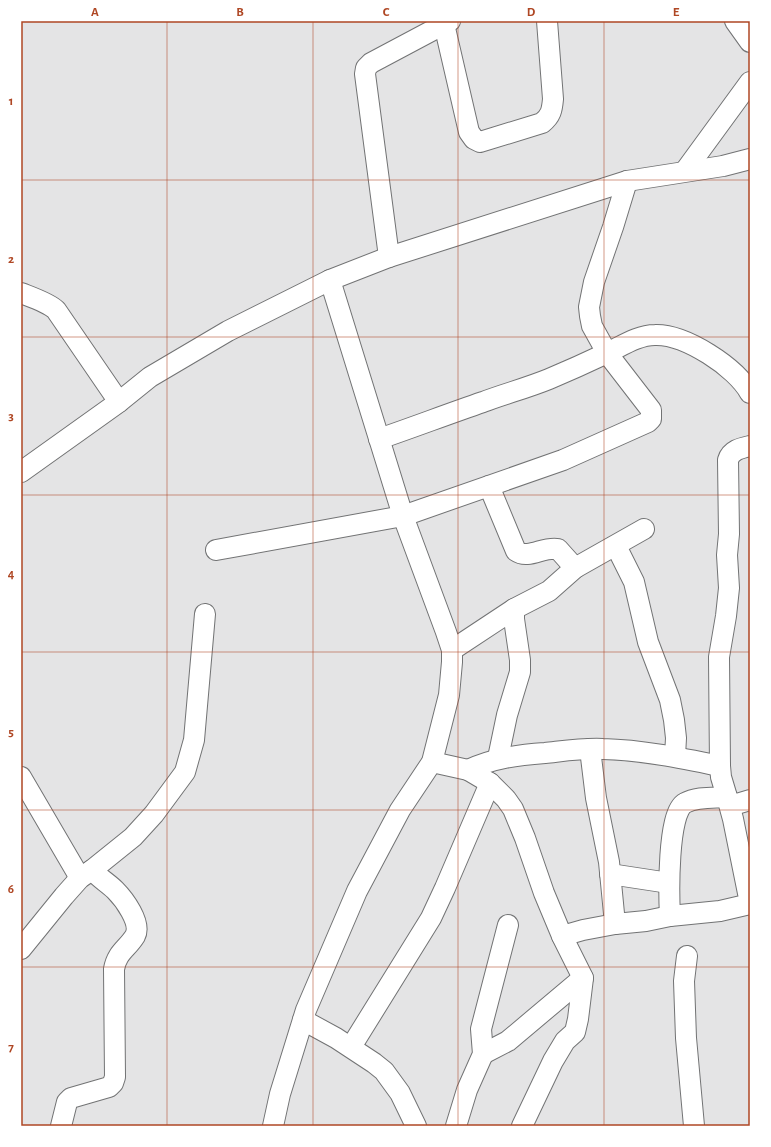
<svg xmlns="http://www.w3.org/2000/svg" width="771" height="1147" font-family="'Alegreya Sans',sans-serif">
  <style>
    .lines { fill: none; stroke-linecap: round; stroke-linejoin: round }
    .minor-casing { stroke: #727374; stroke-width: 22 }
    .minor { stroke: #fff; stroke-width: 20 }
    .grid { fill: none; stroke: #af4724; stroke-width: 1; stroke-opacity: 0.55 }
    .neatline { fill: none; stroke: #af4724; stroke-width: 1.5 }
    .grid-label { font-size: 13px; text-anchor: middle; font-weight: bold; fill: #af4724 }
  </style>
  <rect width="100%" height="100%" fill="#e4e4e5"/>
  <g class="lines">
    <defs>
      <g id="minor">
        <path d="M 735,21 L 750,42"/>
        <path d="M 444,24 L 469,132 L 474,139 L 480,142 L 542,123 C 551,116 552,110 553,99 L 547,21"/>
        <path d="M 685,171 L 750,82"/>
        <path d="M 389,257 L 365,74 L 366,68 L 371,63 L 450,21"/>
        <path d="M 21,293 C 31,297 49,303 56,310 L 119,402"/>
        <path d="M 379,439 C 414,427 448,414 483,402 C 504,394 527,388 549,379 C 568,371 588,362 607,353 C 622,346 638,335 655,335 C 685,334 736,367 750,393"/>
        <path d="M 21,472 L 119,402 L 150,377 L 228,331 L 330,280 L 389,257 L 627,181 L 723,166 L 750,159"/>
        <path d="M 489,486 L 516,551 C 529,560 543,546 558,549 L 575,568"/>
        <path d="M 616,546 L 634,582 L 648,642 L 670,700 L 674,720 L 676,738 L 675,756"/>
        <path d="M 216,550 L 403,516 L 563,460 L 648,422 L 651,419 L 651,410 L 607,353 L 592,326 L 590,316 L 589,307 L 594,282 L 613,227 L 627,181"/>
        <path d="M 452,650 L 514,609 L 549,591 L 575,568 L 644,529"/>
        <path d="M 590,749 L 596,798 L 609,862 L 615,924"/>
        <path d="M 498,758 L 507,715 L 520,672 L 520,660 L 514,619 L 514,609"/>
        <path d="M 432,762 L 468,770 L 490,783 L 506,799 L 513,809 L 525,838 L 544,893 L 562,936 L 583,930 L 615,924 L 646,921 L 670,916 L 720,911 L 750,904"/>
        <path d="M 468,770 C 493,758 518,755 545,753 C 564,751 583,748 603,749 C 642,750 681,758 720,766"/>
        <path d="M 21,777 L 80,878"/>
        <path d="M 727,797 L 733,819 L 750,903"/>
        <path d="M 730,806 L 750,800"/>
        <path d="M 92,870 L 133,837 L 154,814 L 185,772 L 194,740 L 205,614"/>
        <path d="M 610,874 L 669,883"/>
        <path d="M 670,916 C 669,897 667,812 685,803 C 697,796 714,798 727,797 L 721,777 L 720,766 L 719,657 L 726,616 L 729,588 L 727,555 L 729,534 L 728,460 C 731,450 741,448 750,446"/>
        <path d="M 21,949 L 64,896 L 80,878 L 92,870 C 99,878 108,883 115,890 C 124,899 142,923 135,936 C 127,949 117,952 114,969 L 115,1077 L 113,1083 L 109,1087 L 71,1098 L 67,1102 L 61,1126"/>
        <path d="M 687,956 L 684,981 L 686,1038 L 694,1126"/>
        <path d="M 303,1020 L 336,1038 L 374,1063 L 384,1071 L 400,1093 L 416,1126"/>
        <path d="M 351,1047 L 431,918 L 445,888 L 490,783"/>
        <path d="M 483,1054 L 508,1041 L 583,978"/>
        <path d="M 273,1126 L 280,1094 L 306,1010 L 357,891 L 400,810 L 432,762 L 449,695 L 452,662 L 452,650 L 446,632 L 403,516 L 330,280"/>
        <path d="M 456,1126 L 467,1090 L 483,1054 L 481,1029 L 508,925"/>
        <path d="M 522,1126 L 553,1061 L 565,1041 L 575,1032 L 578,1019 L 583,978 L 562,936"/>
      </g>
    </defs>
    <use href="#minor" class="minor-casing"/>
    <use href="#minor" class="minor"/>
  </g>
  <path class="grid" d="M 167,21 L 167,1126M 313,21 L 313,1126M 458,21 L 458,1126M 604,21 L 604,1126M 21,180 L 750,180M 21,337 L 750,337M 21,495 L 750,495M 21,652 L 750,652M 21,810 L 750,810M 21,967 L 750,967"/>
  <rect width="771" height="1147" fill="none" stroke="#ffffff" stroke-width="44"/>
  <rect x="22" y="22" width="727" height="1103" class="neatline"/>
  <g class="grid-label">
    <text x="95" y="16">A</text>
    <text x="240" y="16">B</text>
    <text x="386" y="16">C</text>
    <text x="531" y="16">D</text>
    <text x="676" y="16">E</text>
    <text x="11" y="105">1</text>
    <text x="11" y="263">2</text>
    <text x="11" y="420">3</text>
    <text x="11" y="578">4</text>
    <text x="11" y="736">5</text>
    <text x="11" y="893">6</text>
    <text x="11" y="1051">7</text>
  </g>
</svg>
